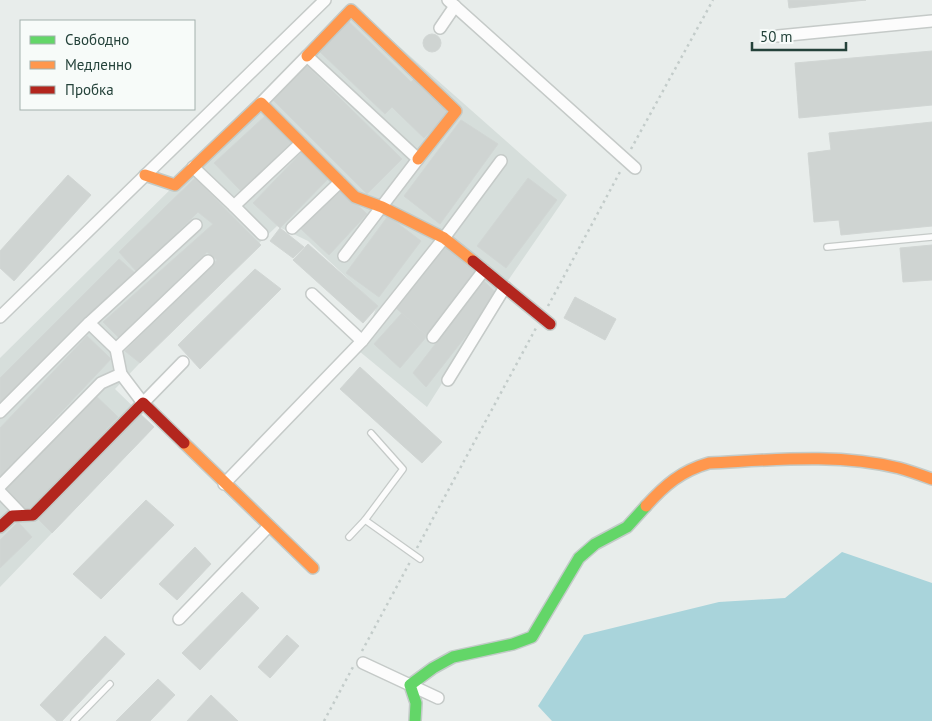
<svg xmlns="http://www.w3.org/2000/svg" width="932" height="721" font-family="'PT Sans',sans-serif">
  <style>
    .built { fill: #d6dedb }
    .water { fill: #a9d4db }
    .building { fill: #cfd4d2; stroke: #d1d6d4 }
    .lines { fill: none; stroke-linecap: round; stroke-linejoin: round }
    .lane-casing { stroke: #c5cac8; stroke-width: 8 }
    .street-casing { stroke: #c5cac8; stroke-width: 14 }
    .fast-casing { stroke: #c3cbc8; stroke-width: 14 }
    .slow-casing { stroke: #c3cbc8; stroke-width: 14 }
    .jam-casing { stroke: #c3cbc8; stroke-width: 14 }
    .path { stroke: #c3ccca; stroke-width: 2.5; stroke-dasharray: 2.5 4; stroke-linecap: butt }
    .lane { stroke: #fcfcfc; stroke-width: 5.5 }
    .street { stroke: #fcfcfc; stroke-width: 11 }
    .fast { stroke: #63d668; stroke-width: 11 }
    .slow { stroke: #ff974d; stroke-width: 11 }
    .jam { stroke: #b3261e; stroke-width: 11 }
  </style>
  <rect width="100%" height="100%" fill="#e8edeb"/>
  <path class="built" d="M 350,3 L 567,195 L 498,295 L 427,407 L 359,351 L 377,306 L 308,241 L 277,226 L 204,296 L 115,389 L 154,427 L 0,587 L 0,358 L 187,173 Z"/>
  <path class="water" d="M 842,552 L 932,583 L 932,721 L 552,721 L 538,706 L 584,635 L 719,602 L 785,598 Z"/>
  <g class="building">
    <path d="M 788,0 L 866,0 L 789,8 Z"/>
    <path d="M 346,19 L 411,82 L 416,77 L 451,110 L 424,138 L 392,107 L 385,114 L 317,49 Z"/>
    <circle cx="432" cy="43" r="9"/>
    <path d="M 932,51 L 932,105 L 799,118 L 795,63 Z"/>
    <path d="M 305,64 L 402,159 L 367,194 L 271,98 Z"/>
    <path d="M 265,116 L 291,143 L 241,191 L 214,163 Z"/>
    <path d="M 461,120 L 498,144 L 440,224 L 404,196 Z"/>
    <path d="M 932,122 L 932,226 L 841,235 L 839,220 L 814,222 L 808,153 L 831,150 L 829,133 Z"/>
    <path d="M 301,153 L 328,179 L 280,228 L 253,203 Z"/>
    <path d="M 68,175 L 91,195 L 14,281 L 0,268 L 0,251 Z"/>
    <path d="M 195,178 L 261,245 L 140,363 L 125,351 L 217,260 L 207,252 L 119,338 L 103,322 L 213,224 L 198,212 L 137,272 L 119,252 Z"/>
    <path d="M 528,178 L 557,200 L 506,268 L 477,246 Z"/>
    <path d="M 339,188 L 367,214 L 329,255 L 301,229 Z"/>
    <path d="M 388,216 L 421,241 L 379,297 L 346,273 Z"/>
    <path d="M 280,228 L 304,247 L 293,258 L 270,241 Z"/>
    <path d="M 308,244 L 378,306 L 363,323 L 293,260 Z"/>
    <path d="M 932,245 L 932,280 L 903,282 L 900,248 Z"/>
    <path d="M 443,246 L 476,273 L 427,336 L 395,307 Z"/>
    <path d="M 119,259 L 136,274 L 0,407 L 0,378 Z"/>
    <path d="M 255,269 L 281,289 L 200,369 L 178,345 Z"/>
    <path d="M 484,281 L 498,295 L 426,387 L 413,373 Z"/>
    <path d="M 575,297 L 616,319 L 605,340 L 564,318 Z"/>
    <path d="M 402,313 L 427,336 L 400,368 L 374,344 Z"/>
    <path d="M 87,336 L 111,359 L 0,477 L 0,428 Z"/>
    <path d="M 360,367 L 442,442 L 422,463 L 340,389 Z"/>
    <path d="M 95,395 L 118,417 L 27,512 L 5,490 Z"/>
    <path d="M 139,413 L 154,427 L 52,533 L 37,518 Z"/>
    <path d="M 146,500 L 174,525 L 101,599 L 73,574 Z"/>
    <path d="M 18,522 L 32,537 L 0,568 L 0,540 Z"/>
    <path d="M 195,547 L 211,564 L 177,600 L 159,584 Z"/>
    <path d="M 242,592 L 259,608 L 200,670 L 182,653 Z"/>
    <path d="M 287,635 L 299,646 L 270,678 L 258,667 Z"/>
    <path d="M 105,636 L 125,654 L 62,721 L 57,721 L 40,705 Z"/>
    <path d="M 158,679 L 175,695 L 150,721 L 116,721 Z"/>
    <path d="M 211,695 L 238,721 L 187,721 Z"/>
  </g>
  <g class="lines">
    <defs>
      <g id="lane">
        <path d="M 827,247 L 932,237"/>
        <path d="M 371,433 L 403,469 L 365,520 L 420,559"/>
        <path d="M 349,537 L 365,520"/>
        <path d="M 74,721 L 110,684"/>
      </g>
      <g id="street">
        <path d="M 448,0 L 635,168"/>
        <path d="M 440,28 L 455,6"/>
        <path d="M 778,36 L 932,21"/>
        <path d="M 261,103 L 307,56 L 418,159 L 344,256"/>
        <path d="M 193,167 L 234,206 L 301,143"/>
        <path d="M 234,206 L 262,234"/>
        <path d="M 292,228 L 340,182"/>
        <path d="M 312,294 L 362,341"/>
        <path d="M 0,317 L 325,0"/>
        <path d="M 433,337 L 484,270"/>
        <path d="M 116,349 L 89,323 L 196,225"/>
        <path d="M 121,374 L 116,349 L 208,261"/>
        <path d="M 448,380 L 505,287"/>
        <path d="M 0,412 L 89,323"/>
        <path d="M 224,484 L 362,341 L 444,238 L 501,161"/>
        <path d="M 0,486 L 101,383 L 121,374 L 143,403 L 183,362"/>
        <path d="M 0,492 L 22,515"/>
        <path d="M 179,619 L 269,526"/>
        <path d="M 363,663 L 438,698"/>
      </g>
      <path id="fast" d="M 415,721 L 416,703 L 410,685 L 433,668 L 453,657 L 513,644 L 532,637 L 579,558 L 595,544 L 627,527 L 646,506"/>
      <g id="slow">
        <path d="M 307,56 L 351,10 L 456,111 L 418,159"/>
        <path d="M 145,175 L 175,185 L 261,103 L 355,197 L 382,207 L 444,238 L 473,261"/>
        <path d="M 184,443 L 313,568"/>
        <path d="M 646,506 C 665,485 681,471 709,463 C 772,460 837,453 899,468 C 910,471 921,475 932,479"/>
      </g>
      <g id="jam">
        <path d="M 473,261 L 550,324"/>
        <path d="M 0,527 L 12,516 L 33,515 L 143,403 L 184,443"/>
      </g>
    </defs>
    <use href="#lane" class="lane-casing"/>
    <use href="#street" class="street-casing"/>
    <use href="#fast" class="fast-casing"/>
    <use href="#slow" class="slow-casing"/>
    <use href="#jam" class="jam-casing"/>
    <g class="path">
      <path d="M 631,149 L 713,0"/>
      <path d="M 548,306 L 621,170"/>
      <path d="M 417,548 L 536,328"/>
      <path d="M 362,651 L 410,562"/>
      <path d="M 324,721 L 353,667"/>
    </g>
    <use href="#lane" class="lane"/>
    <use href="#street" class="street"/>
    <use href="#fast" class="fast"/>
    <use href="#slow" class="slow"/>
    <use href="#jam" class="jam"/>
  </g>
  <rect x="20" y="20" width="175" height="90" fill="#f7fbf9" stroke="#a3b1ad"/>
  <rect x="30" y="36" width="25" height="8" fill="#63d668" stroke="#a3b1ad"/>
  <text x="65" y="45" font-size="15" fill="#24423a">Свободно</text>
  <rect x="30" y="61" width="25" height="8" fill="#ff974d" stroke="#a3b1ad"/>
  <text x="65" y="70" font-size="15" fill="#24423a">Медленно</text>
  <rect x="30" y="86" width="25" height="8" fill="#b3261e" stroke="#a3b1ad"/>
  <text x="65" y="95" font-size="15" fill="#24423a">Пробка</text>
  <path d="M752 42v8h94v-8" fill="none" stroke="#24423a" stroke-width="2.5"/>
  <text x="760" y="42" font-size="15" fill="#24423a" stroke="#f7fbf9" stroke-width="4" paint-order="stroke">50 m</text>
</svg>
